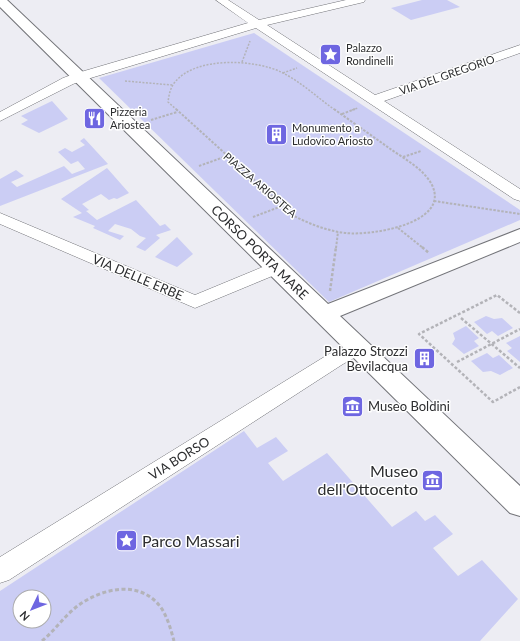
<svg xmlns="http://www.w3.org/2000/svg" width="520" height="641" font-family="Lato,sans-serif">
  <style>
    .green { fill: #cbcdf4; fill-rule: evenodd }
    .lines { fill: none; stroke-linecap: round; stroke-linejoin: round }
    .street-casing { stroke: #737479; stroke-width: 1 }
    .secondary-casing { stroke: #737479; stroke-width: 2 }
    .path-far3 { stroke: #b3b3b8; stroke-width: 1.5; stroke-dasharray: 2 1.5; stroke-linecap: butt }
    .path-far2 { stroke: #b3b3b8; stroke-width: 2; stroke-dasharray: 2.5 1.5; stroke-linecap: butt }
    .path-far1 { stroke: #b3b3b8; stroke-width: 2.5; stroke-dasharray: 3 2; stroke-linecap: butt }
    .path { stroke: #b3b3b8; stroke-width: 3; stroke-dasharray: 4 2.5; stroke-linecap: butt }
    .street { fill: #fff; fill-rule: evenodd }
    .secondary { fill: #fff; fill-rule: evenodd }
    .labels { text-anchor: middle; stroke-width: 3; stroke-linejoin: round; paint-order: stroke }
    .far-poi-label { font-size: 11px; fill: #2c2d2f; stroke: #fff; text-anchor: start }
    .far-street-label { font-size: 11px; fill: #2c2d2f; stroke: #fff }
    .street-label { font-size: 13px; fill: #2c2d2f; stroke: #fff }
    .poi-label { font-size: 13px; fill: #2c2d2f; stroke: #fff; text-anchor: end }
    .near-poi-label { font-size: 16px; fill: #2c2d2f; stroke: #fff; text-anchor: end }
  </style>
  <rect width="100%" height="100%" fill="#ededf3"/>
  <g class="green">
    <path d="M 422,0 L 447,0 L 460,7 L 411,20 L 391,8 Z"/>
    <path d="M 254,33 L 520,210 L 520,220 L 329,302 L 99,78 Z"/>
    <path d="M 52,101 L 68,119 L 39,133 L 21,124 L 28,120 L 21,116 Z"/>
    <path d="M 84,138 L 108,164 L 0,206 L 0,179 L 16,170 L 24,176 L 11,182 L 17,187 L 64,166 L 72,174 L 85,169 L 78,161 L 71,164 L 58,152 L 65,148 L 72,152 L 85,145 L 80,141 Z"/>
    <path d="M 107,168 L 129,193 L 117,199 L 114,198 L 109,200 L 101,194 L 82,204 L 89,210 L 86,211 L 97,220 L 136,200 L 160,226 L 165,224 L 171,230 L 156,235 L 160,238 L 145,251 L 136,247 L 146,238 L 140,236 L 131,229 L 115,224 L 108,231 L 124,236 L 120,240 L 93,228 L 95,226 L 73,217 L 82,213 L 61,199 Z"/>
    <path d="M 177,237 L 193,254 L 177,267 L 155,257 Z"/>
    <path d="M 486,316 L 494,319 L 502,318 L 513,328 L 498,336 L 492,331 L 487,334 L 474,322 Z"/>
    <path d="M 466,326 L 479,338 L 474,341 L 479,346 L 464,354 L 452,344 L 455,339 L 453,333 Z"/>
    <path d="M 520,336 L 520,362 L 507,351 L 512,348 L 506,343 Z"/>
    <path d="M 487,353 L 493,358 L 499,355 L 513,368 L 500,375 L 491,371 L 483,372 L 471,361 Z"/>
    <path d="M 244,431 L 257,448 L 276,437 L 288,451 L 268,463 L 283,481 L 327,453 L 392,527 L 416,511 L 425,521 L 435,515 L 453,534 L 433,548 L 458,576 L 482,560 L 518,599 L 480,641 L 0,641 L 0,591 ZM 20,597 L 44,597 L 44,621 L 20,621 Z"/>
  </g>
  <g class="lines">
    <defs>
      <g id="street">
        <path d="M 216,0 L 228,0 L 259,20 L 346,0 L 365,0 L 364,2 L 267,25 L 375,95 L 520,45 L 520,53 L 384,101 L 520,189 L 520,201 L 514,199 L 256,28 L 84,80 L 73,84 L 0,121 L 0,112 L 63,78 L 74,74 L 248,23 Z"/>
        <path d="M 0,213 L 195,295 L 270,264 L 276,262 L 282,264 L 285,268 L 282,272 L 195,308 L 0,224 Z"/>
        <path d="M 358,340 L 365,342 L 368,347 L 365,352 L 343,364 L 9,580 L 0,583 L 0,557 L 329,354 Z"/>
      </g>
      <path id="secondary" d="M 0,0 L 7,0 L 328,304 L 520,229 L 520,242 L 340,316 L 520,486 L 520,516 L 510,513 L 0,7 Z"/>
    </defs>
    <use href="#street" class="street-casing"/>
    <use href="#secondary" class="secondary-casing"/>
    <g class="path-far3">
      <path d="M 242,62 L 250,41"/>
      <path d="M 283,73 L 297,68"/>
      <path d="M 125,81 L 172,85"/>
      <path d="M 177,110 L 168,102 C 169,95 170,88 175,82 C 196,56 256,59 283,73 C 301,82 318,98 335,110"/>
      <path d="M 352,110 L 358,108"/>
    </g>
    <g class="path-far2">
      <path d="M 176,109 L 294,216 C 310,224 327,231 346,233 C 369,236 451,224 432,185 C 424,169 403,158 389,148 C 371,135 352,122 334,109"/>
      <path d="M 342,114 L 355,109"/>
      <path d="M 151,120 L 177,112"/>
      <path d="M 403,157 L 421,151"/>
      <path d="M 199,166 L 227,156"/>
      <path d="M 434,201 L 520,214"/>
      <path d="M 253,217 L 282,206"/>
      <path d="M 398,228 L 423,248"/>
      <path d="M 336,248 L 338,232"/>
    </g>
    <g class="path-far1">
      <path d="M 422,247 L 429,253"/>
      <path d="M 330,291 L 336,247"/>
      <path d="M 520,313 L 497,295 L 419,334 L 493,402 L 520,387"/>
      <path d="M 461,318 L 520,368"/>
      <path d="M 457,362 L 520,329"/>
    </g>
    <path class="path" d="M 42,641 C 54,631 63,618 75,608 C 100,588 141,578 162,609 C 168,619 171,630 174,641"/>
    <use href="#street" class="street"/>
    <use href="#secondary" class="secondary"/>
  </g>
  <defs>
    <symbol id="sight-square" viewBox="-11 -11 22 22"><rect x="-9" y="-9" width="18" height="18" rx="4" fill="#6e66e1" stroke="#fff"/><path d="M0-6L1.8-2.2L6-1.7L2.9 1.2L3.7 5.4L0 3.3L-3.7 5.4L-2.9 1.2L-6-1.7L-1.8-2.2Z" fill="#fff"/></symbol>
    <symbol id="restaurant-square" viewBox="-11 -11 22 22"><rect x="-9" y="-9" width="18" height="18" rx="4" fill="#6e66e1" stroke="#fff"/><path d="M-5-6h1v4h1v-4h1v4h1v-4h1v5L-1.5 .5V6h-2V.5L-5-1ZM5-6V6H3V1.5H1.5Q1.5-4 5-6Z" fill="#fff"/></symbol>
    <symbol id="building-square" viewBox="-11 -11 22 22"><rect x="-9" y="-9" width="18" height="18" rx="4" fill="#6e66e1" stroke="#fff"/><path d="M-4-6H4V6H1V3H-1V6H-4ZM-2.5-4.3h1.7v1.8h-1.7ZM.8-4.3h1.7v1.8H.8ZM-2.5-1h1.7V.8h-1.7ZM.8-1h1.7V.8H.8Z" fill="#fff"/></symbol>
    <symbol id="museum-square" viewBox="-11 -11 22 22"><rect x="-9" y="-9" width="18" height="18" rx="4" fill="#6e66e1" stroke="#fff"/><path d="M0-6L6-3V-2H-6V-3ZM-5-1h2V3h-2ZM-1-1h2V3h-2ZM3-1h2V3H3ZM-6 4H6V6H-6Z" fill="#fff"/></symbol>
  </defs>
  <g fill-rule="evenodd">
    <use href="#sight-square" x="318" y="42" width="25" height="25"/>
    <use href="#restaurant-square" x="82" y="106" width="25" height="25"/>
    <use href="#building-square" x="264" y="122" width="25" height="25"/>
    <use href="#building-square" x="412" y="346" width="25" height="25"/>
    <use href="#museum-square" x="340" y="394" width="25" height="25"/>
    <use href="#museum-square" x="420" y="468" width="25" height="25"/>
    <use href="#sight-square" x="114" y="528" width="25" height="25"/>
  </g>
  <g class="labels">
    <g class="far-poi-label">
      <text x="346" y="52">Palazzo<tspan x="346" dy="13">Rondinelli</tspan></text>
      <text x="110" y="116">Pizzeria<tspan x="110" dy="13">Ariostea</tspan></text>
      <text x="292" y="132">Monumento a<tspan x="292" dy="13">Ludovico Ariosto</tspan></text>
    </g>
    <g class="far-street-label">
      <text transform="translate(447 75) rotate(-19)" y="4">VIA DEL GREGORIO</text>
      <text transform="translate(260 185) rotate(41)" y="4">PIAZZA ARIOSTEA</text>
    </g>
    <g class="street-label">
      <text transform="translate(260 252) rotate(44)" y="5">CORSO PORTA MARE</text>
      <text transform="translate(138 277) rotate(23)" y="5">VIA DELLE ERBE</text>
      <text transform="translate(179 458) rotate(-32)" y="5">VIA BORSO</text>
    </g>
    <g class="poi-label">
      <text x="408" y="356">Palazzo Strozzi<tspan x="408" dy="15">Bevilacqua</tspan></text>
      <text x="368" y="411" text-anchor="start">Museo Boldini</text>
    </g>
    <g class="near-poi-label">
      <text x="418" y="477">Museo<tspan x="418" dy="18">dell'Ottocento</tspan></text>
      <text x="142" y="547" text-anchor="start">Parco Massari</text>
    </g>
  </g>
  <g transform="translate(32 609) rotate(227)"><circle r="19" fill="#ffffff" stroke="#ababac"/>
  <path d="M0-3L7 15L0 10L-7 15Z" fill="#6e66e1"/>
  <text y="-6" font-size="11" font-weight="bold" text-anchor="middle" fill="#2c2d2f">N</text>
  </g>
</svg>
